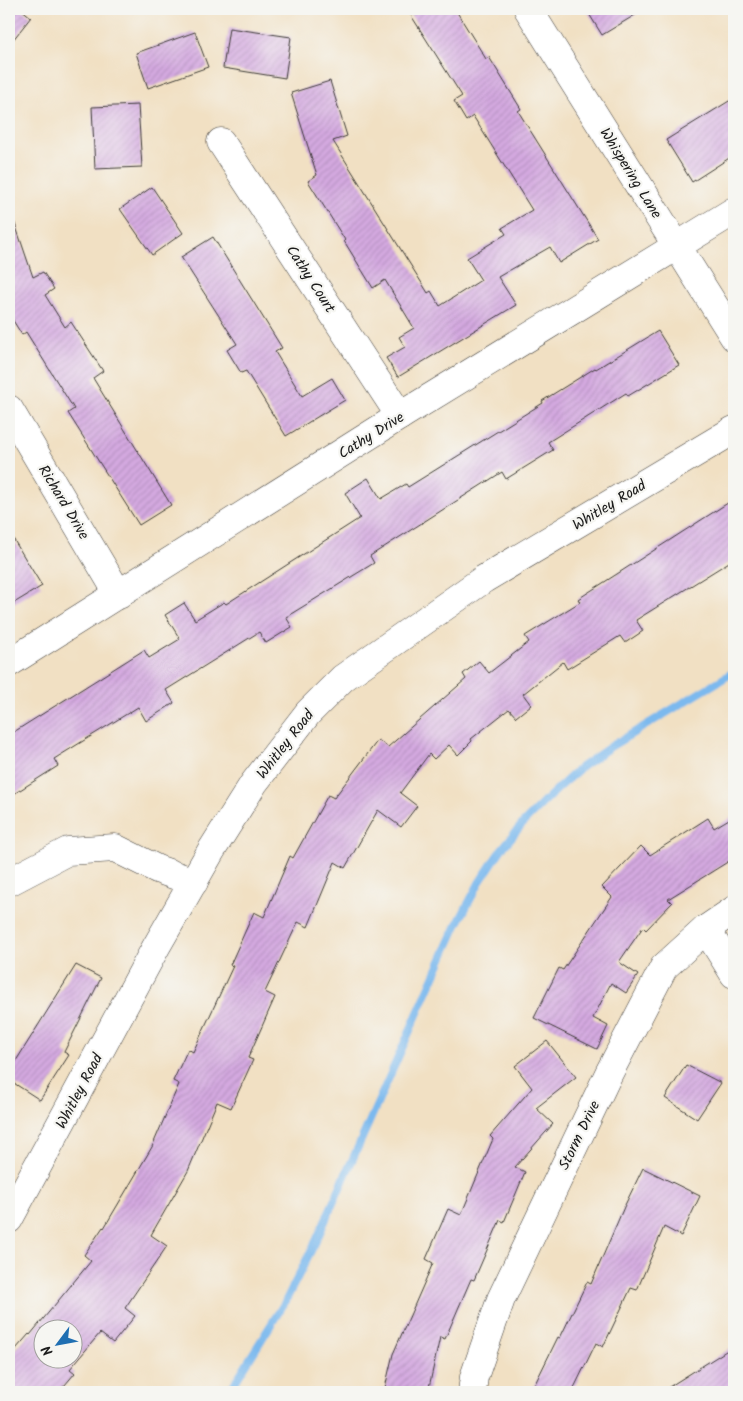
<svg xmlns="http://www.w3.org/2000/svg" width="743" height="1401" font-family="Kalam,sans-serif">
  <style>
    .lines { fill: none; stroke-linecap: round; stroke-linejoin: round }
    .stream { stroke: #7bb9ee; stroke-width: 8 }
    .building { fill: url(#building-hatch); fill-rule: evenodd }
    .minor-casing { stroke: #3c3935; stroke-width: 29 }
    .minor { stroke: #fff; stroke-width: 28 }
    .labels { text-anchor: middle; stroke-width: 4.5; stroke-linejoin: round; paint-order: stroke }
    .street-label { font-size: 15px; fill: #1c1c1c; stroke: #f6f6f2 }
  </style>
  <defs>
    <pattern id="building-hatch" width="6" height="6" patternUnits="userSpaceOnUse" patternTransform="scale(1.25)"><rect width="6" height="6" fill="#d4a9e0"/><path d="M-1 1l2-2M0 6l6-6M5 7l2-2" fill="none" stroke="#b591c0"/></pattern>
  </defs>
  <rect width="100%" height="100%" fill="#f6f6f2"/>
  <filter id="ink" filterUnits="userSpaceOnUse"><feTurbulence type="fractalNoise" baseFrequency=".02" numOctaves="2"/><feDisplacementMap in="SourceGraphic" scale="10" xChannelSelector="R" yChannelSelector="G"/><feConvolveMatrix kernelMatrix="1 2 1 2 8 2 1 2 1" color-interpolation-filters="sRGB"/></filter>
  <filter id="wash" filterUnits="userSpaceOnUse"><feTurbulence type="fractalNoise" baseFrequency=".0096" numOctaves="4" result="noise"/><feDisplacementMap in="SourceGraphic" scale="20" xChannelSelector="R" yChannelSelector="G"/><feGaussianBlur stdDeviation="1.12" result="paint"/><feColorMatrix in="noise" values="0 0 0 0 0 0 0 0 0 0 0 0 0 0 0 0 0 1.4 0 .05"/><feComposite in="paint" operator="in"/></filter>
  <g filter="url(#wash)">
    <rect width="100%" height="100%" fill="#f1e0c3"/>
    <g class="lines">
      <path class="stream" d="M 229,1392 L 285,1302 L 317,1239 L 457,925 L 479,883 L 501,850 L 524,822 L 550,796 L 580,768 L 610,747 L 734,672"/>
    </g>
    <g id="blocks">
      <g class="building">
        <path d="M 9,9 L 21,9 L 31,17 L 9,45 Z"/>
        <path d="M 407,9 L 455,9 L 486,59 L 489,57 L 521,109 L 518,111 L 598,239 L 559,263 L 550,247 L 498,277 L 516,305 L 398,377 L 386,358 L 405,347 L 399,337 L 414,328 L 385,280 L 373,288 L 344,241 L 345,240 L 308,181 L 317,175 L 291,93 L 330,81 L 347,136 L 333,141 L 428,293 L 431,291 L 440,306 L 481,280 L 467,258 L 506,234 L 502,228 L 532,210 L 473,116 L 466,121 L 454,101 L 462,96 Z"/>
        <path d="M 586,9 L 645,9 L 602,35 Z"/>
        <path d="M 229,28 L 291,37 L 285,78 L 223,68 Z"/>
        <path d="M 195,32 L 208,67 L 148,88 L 136,53 Z"/>
        <path d="M 734,98 L 734,155 L 692,182 L 666,140 Z"/>
        <path d="M 138,105 L 142,167 L 95,169 L 92,107 Z"/>
        <path d="M 152,187 L 183,233 L 152,255 L 120,209 Z"/>
        <path d="M 12,215 L 33,277 L 43,272 L 54,289 L 45,295 L 65,327 L 71,322 L 103,371 L 93,378 L 171,505 L 139,525 L 68,413 L 74,409 L 26,332 L 22,335 L 9,314 L 9,216 Z"/>
        <path d="M 213,237 L 282,348 L 275,352 L 302,396 L 332,378 L 345,400 L 286,436 L 246,371 L 241,373 L 227,350 L 237,344 L 181,257 Z"/>
        <path d="M 658,331 L 679,365 L 628,396 L 626,393 L 548,442 L 553,450 L 506,479 L 502,472 L 370,556 L 374,563 L 286,617 L 292,627 L 266,643 L 259,632 L 166,690 L 174,703 L 146,721 L 138,707 L 54,759 L 58,766 L 9,797 L 9,735 L 144,650 L 149,658 L 180,639 L 165,615 L 184,603 L 195,620 L 224,602 L 226,604 L 360,518 L 345,493 L 368,478 L 381,499 L 406,484 L 408,487 L 543,403 L 542,401 L 595,368 L 596,369 Z"/>
        <path d="M 734,499 L 734,559 L 636,620 L 643,631 L 625,643 L 620,636 L 567,669 L 563,662 L 523,694 L 531,705 L 516,717 L 509,709 L 471,739 L 472,741 L 458,755 L 449,745 L 434,759 L 429,754 L 400,793 L 417,806 L 401,827 L 378,810 L 345,868 L 335,862 L 308,927 L 298,922 L 265,992 L 275,997 L 248,1058 L 253,1060 L 231,1108 L 217,1102 L 188,1171 L 151,1235 L 167,1246 L 125,1308 L 135,1316 L 113,1343 L 100,1333 L 70,1369 L 75,1373 L 59,1392 L 9,1392 L 9,1357 L 29,1334 L 30,1335 L 91,1261 L 84,1255 L 103,1227 L 104,1228 L 152,1147 L 179,1084 L 173,1081 L 188,1049 L 193,1052 L 233,966 L 230,965 L 254,912 L 264,917 L 290,856 L 293,858 L 328,795 L 334,798 L 378,740 L 388,747 L 466,679 L 463,674 L 479,661 L 489,673 L 529,642 L 525,636 L 580,602 L 578,599 ZM 42,1328 L 72,1328 L 72,1358 L 42,1358 Z"/>
        <path d="M 9,532 L 42,586 L 9,606 Z"/>
        <path d="M 734,816 L 734,858 L 668,899 L 672,903 L 646,930 L 643,927 L 619,962 L 638,975 L 626,993 L 611,983 L 593,1018 L 608,1026 L 597,1049 L 534,1018 L 559,968 L 563,970 L 612,897 L 602,887 L 641,846 L 650,855 L 708,818 L 714,828 Z"/>
        <path d="M 76,965 L 101,978 L 64,1052 L 69,1055 L 40,1100 L 9,1080 L 9,1072 Z"/>
        <path d="M 547,1041 L 576,1077 L 536,1108 L 553,1124 L 515,1167 L 525,1172 L 504,1222 L 500,1220 L 474,1280 L 471,1279 L 445,1339 L 440,1337 L 428,1392 L 384,1392 L 393,1354 L 433,1263 L 426,1259 L 448,1209 L 461,1215 L 493,1139 L 490,1136 L 532,1088 L 515,1066 Z"/>
        <path d="M 686,1065 L 721,1083 L 697,1119 L 665,1098 Z"/>
        <path d="M 643,1168 L 700,1196 L 681,1236 L 664,1227 L 637,1290 L 631,1288 L 603,1347 L 596,1343 L 572,1392 L 531,1392 L 558,1337 L 560,1338 L 587,1282 L 591,1284 L 624,1207 Z"/>
        <path d="M 734,1346 L 734,1392 L 661,1392 Z"/>
      </g>
    </g>
  </g>
  <g filter="url(#ink)">
    <use href="#blocks" fill-opacity="0" stroke="#3c3935" stroke-width="1"/>
    <g class="lines">
      <defs>
        <g id="minor">
          <path d="M 528,9 L 734,337"/>
          <path d="M 221,142 L 400,416"/>
          <path d="M 9,409 L 119,595"/>
          <path d="M 9,663 L 400,416 L 734,211"/>
          <path d="M 9,882 L 68,851 L 115,848 L 157,869 L 194,882"/>
          <path d="M 706,929 L 734,974"/>
          <path d="M 9,1219 L 156,947 L 211,851 L 254,783 L 308,713 L 343,678 L 484,579 L 734,430"/>
          <path d="M 472,1392 L 474,1377 L 501,1299 L 609,1073 L 664,967 L 706,929 L 734,910"/>
        </g>
      </defs>
      <use href="#minor" class="minor-casing"/>
      <use href="#minor" class="minor"/>
    </g>
  </g>
  <g class="labels">
    <g class="street-label">
      <text transform="translate(631 173) rotate(58)" y="5">Whispering Lane</text>
      <text transform="translate(311 279) rotate(57)" y="5">Cathy Court</text>
      <text transform="translate(371 435) rotate(-32)" y="5">Cathy Drive</text>
      <text transform="translate(64 502) rotate(59)" y="5">Richard Drive</text>
      <text transform="translate(609 505) rotate(-31)" y="5">Whitley Road</text>
      <text transform="translate(285 744) rotate(-52)" y="5">Whitley Road</text>
      <text transform="translate(79 1091) rotate(-62)" y="5">Whitley Road</text>
      <text transform="translate(579 1135) rotate(-64)" y="5">Storm Drive</text>
    </g>
  </g>
  <rect width="743" height="1401" fill="none" stroke="#f6f6f2" stroke-width="30"/>
  <g transform="translate(58 1344) rotate(238)"><circle r="24" fill="#f6f6f2" stroke="#9f9f9c"/>
  <path d="M0-4L9 19L0 12L-9 19Z" fill="#1f6fb2"/>
  <text y="-8" font-size="14" font-weight="bold" text-anchor="middle" fill="#1c1c1c">N</text>
  </g>
</svg>
